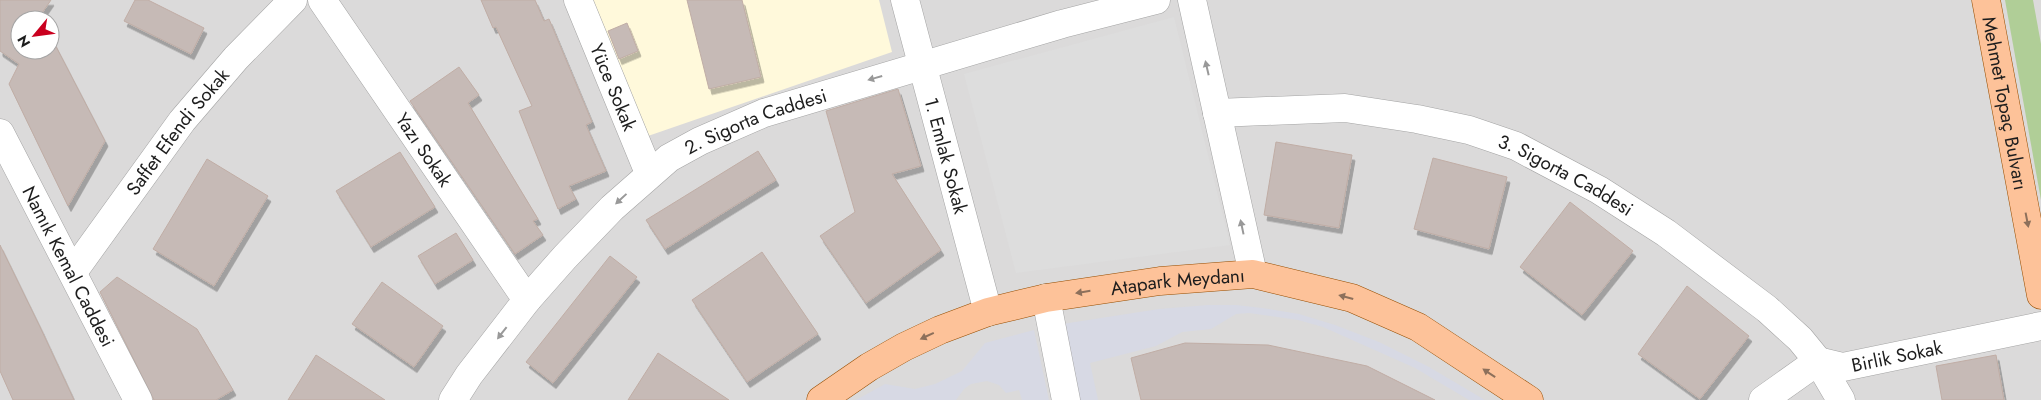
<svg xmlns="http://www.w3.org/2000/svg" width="2041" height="400" font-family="Jost,sans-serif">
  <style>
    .residential { fill: #dbdada; fill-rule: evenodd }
    .education { fill: #fff9db }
    .forest { fill: #b0ce97 }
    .parking { fill: #ddd }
    .plaza { fill: #d7d9e4 }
    .building { fill: #c6bab6; stroke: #c0ada5; filter: url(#shadow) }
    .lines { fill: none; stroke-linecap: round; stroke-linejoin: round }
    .minor-casing { stroke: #a4a4a4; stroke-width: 29 }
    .major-casing { stroke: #964d00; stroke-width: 29 }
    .minor { stroke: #fff; stroke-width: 28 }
    .major { stroke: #fdc299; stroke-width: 28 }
    .oneway { fill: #999 }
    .oneway2 { fill: #8d705b }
    .labels { text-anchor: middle; stroke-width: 4; stroke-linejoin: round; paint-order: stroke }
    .street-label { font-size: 19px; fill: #1d1d1d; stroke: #fff }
  </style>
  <defs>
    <filter id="shadow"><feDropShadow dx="3" dy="5.5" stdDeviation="0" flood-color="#0004"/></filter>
  </defs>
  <rect width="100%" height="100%" fill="#eee9e3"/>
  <path class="residential" d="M 0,0 L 2041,0 L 2041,400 L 0,400 ZM 20,20 L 50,20 L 50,50 L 20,50 Z"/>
  <path class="education" d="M 593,0 L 879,0 L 892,52 L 648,136 Z"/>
  <path class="forest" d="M 2005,0 L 2033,0 L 2041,44 L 2041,200 Z"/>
  <path class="parking" d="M 1174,17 L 1230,245 L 1016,273 L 964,74 Z"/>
  <g class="plaza">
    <path d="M 1208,305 L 1236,305 L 1262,308 L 1299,314 L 1335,325 L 1379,342 L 1429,367 L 1485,400 L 1469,400 L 1415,368 L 1323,327 L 1298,320 L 1249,313 L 1236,314 L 1211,329 L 1182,332 L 1156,346 L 1090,363 L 1098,400 L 1072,400 L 1056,325 L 1159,309 Z"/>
    <path d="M 1034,330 L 1049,400 L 1022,400 L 1019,390 L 1006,393 L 999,385 L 987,381 L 971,384 L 964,389 L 956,400 L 856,400 L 885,384 L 915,389 L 935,384 L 962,371 L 985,343 Z"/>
  </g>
  <g class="building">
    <path d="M 0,0 L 51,0 L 40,16 L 42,20 L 20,20 L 20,50 L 50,50 L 50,35 L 105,141 L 68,206 L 9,84 L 19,64 L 0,51 Z"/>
    <path d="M 135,0 L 148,0 L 204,28 L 191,54 L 124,21 Z"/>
    <path d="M 481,0 L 535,0 L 544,21 L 549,19 L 592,122 L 586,125 L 606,171 L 569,186 L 576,199 L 558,209 L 519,111 L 532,106 L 496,27 L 493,28 Z"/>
    <path d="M 687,0 L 742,0 L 761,77 L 709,89 Z"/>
    <path d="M 627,23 L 638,51 L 619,59 L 608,31 Z"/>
    <path d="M 459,67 L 479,95 L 468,103 L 538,219 L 533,221 L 543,235 L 515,254 L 410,101 Z"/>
    <path d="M 898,89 L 921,166 L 892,174 L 941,250 L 866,303 L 820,236 L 855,212 L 826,111 Z"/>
    <path d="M 1276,142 L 1352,155 L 1339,228 L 1264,215 Z"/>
    <path d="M 758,151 L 776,180 L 665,249 L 646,220 Z"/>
    <path d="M 400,152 L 435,207 L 371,247 L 336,191 Z"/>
    <path d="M 1433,158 L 1507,177 L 1489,249 L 1414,229 Z"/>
    <path d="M 207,159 L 268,196 L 214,286 L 153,249 Z"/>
    <path d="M 1570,202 L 1633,251 L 1582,315 L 1520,267 Z"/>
    <path d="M 456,233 L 473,260 L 435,284 L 418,256 Z"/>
    <path d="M 0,245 L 40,327 L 74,400 L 13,400 L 0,371 Z"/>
    <path d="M 762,252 L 818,334 L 747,382 L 692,300 Z"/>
    <path d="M 610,256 L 637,277 L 553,383 L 526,362 Z"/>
    <path d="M 117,277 L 197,329 L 233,390 L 216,400 L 154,400 L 100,292 Z"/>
    <path d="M 382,282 L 443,326 L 414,367 L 352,324 Z"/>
    <path d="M 1687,286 L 1749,336 L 1700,399 L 1638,354 Z"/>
    <path d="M 1185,343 L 1268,345 L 1367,366 L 1435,400 L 1141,400 L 1131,358 Z"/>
    <path d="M 658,353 L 729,400 L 628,400 Z"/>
    <path d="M 316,355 L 385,400 L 288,400 Z"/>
    <path d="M 1996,355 L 2004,400 L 1942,400 L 1936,366 Z"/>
  </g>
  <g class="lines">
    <defs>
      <g id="minor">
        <path id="s1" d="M 322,0 L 527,300"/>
        <path id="s2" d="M 578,0 L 649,173"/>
        <path id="s3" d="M 905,0 L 988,312"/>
        <path d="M 1192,0 L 1253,274"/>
        <path id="s4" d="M 1217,113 L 1345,108 L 1417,119 L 1469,130 L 1516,146 L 1599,190 L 1666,233 L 1767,309 L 1800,339 L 1818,361 L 1841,400"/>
        <path id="s5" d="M 0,133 L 138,400"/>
        <path id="s6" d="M 73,272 L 182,121 L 236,58 L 293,0"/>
        <path d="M 1046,298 L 1066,400"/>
        <path id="s7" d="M 453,400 L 469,375 L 527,300 L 565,257 L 612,208 L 669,158 L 700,141 L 764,113 L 1062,24 L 1156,0"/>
        <path id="s8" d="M 1763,400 L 1818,361 L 1843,367 L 2041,326"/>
      </g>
      <g id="major">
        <path id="s9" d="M 1986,0 L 2041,295"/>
        <path id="s10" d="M 821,400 L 869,367 L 904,347 L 940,330 L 988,312 L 1046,298 L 1160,281 L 1253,274 L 1352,298 L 1418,327 L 1529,400"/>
      </g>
    </defs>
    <use href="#minor" class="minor-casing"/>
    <use href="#major" class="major-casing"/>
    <use href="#minor" class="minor"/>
    <use href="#major" class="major"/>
  </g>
  <defs><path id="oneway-solid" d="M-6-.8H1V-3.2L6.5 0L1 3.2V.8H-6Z" transform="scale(1.25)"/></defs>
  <g class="oneway">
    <use href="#oneway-solid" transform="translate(1207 68) rotate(-103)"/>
    <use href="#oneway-solid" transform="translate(875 78) rotate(164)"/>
    <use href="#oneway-solid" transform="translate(621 199) rotate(137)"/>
    <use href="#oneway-solid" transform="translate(1242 227) rotate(-102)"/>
    <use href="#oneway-solid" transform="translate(502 333) rotate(128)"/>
  </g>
  <g class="oneway2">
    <use href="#oneway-solid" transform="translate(2027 220) rotate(79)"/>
    <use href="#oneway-solid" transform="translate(1083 292) rotate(171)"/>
    <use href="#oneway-solid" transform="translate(1346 297) rotate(-165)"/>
    <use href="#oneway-solid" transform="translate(927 336) rotate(155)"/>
    <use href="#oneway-solid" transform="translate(1489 373) rotate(-146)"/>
  </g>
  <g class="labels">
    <g class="street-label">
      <text dy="7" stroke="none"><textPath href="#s2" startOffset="94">Yüce Sokak</textPath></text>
      <text dy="7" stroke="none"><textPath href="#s9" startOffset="105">Mehmet Topaç Bulvarı</textPath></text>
      <text dy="7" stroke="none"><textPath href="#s7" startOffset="420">2. Sigorta Caddesi</textPath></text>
      <text dy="7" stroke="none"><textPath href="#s6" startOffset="175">Saffet Efendi Sokak</textPath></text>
      <text dy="7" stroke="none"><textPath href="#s1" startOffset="181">Yazı Sokak</textPath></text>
      <text dy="7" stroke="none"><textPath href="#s3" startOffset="161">1. Emlak Sokak</textPath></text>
      <text dy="7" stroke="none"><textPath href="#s4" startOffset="361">3. Sigorta Caddesi</textPath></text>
      <text dy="7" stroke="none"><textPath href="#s5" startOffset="150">Namık Kemal Caddesi</textPath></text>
      <text dy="7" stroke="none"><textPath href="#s10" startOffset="382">Atapark Meydanı</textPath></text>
      <text dy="7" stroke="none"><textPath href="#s8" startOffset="148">Birlik Sokak</textPath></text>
    </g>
  </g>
  <g transform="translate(35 35) rotate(241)"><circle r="24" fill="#ffffff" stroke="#a5a5a5"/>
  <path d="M0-4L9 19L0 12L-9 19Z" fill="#ca001f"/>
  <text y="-8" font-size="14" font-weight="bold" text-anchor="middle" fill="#1d1d1d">N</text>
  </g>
</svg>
